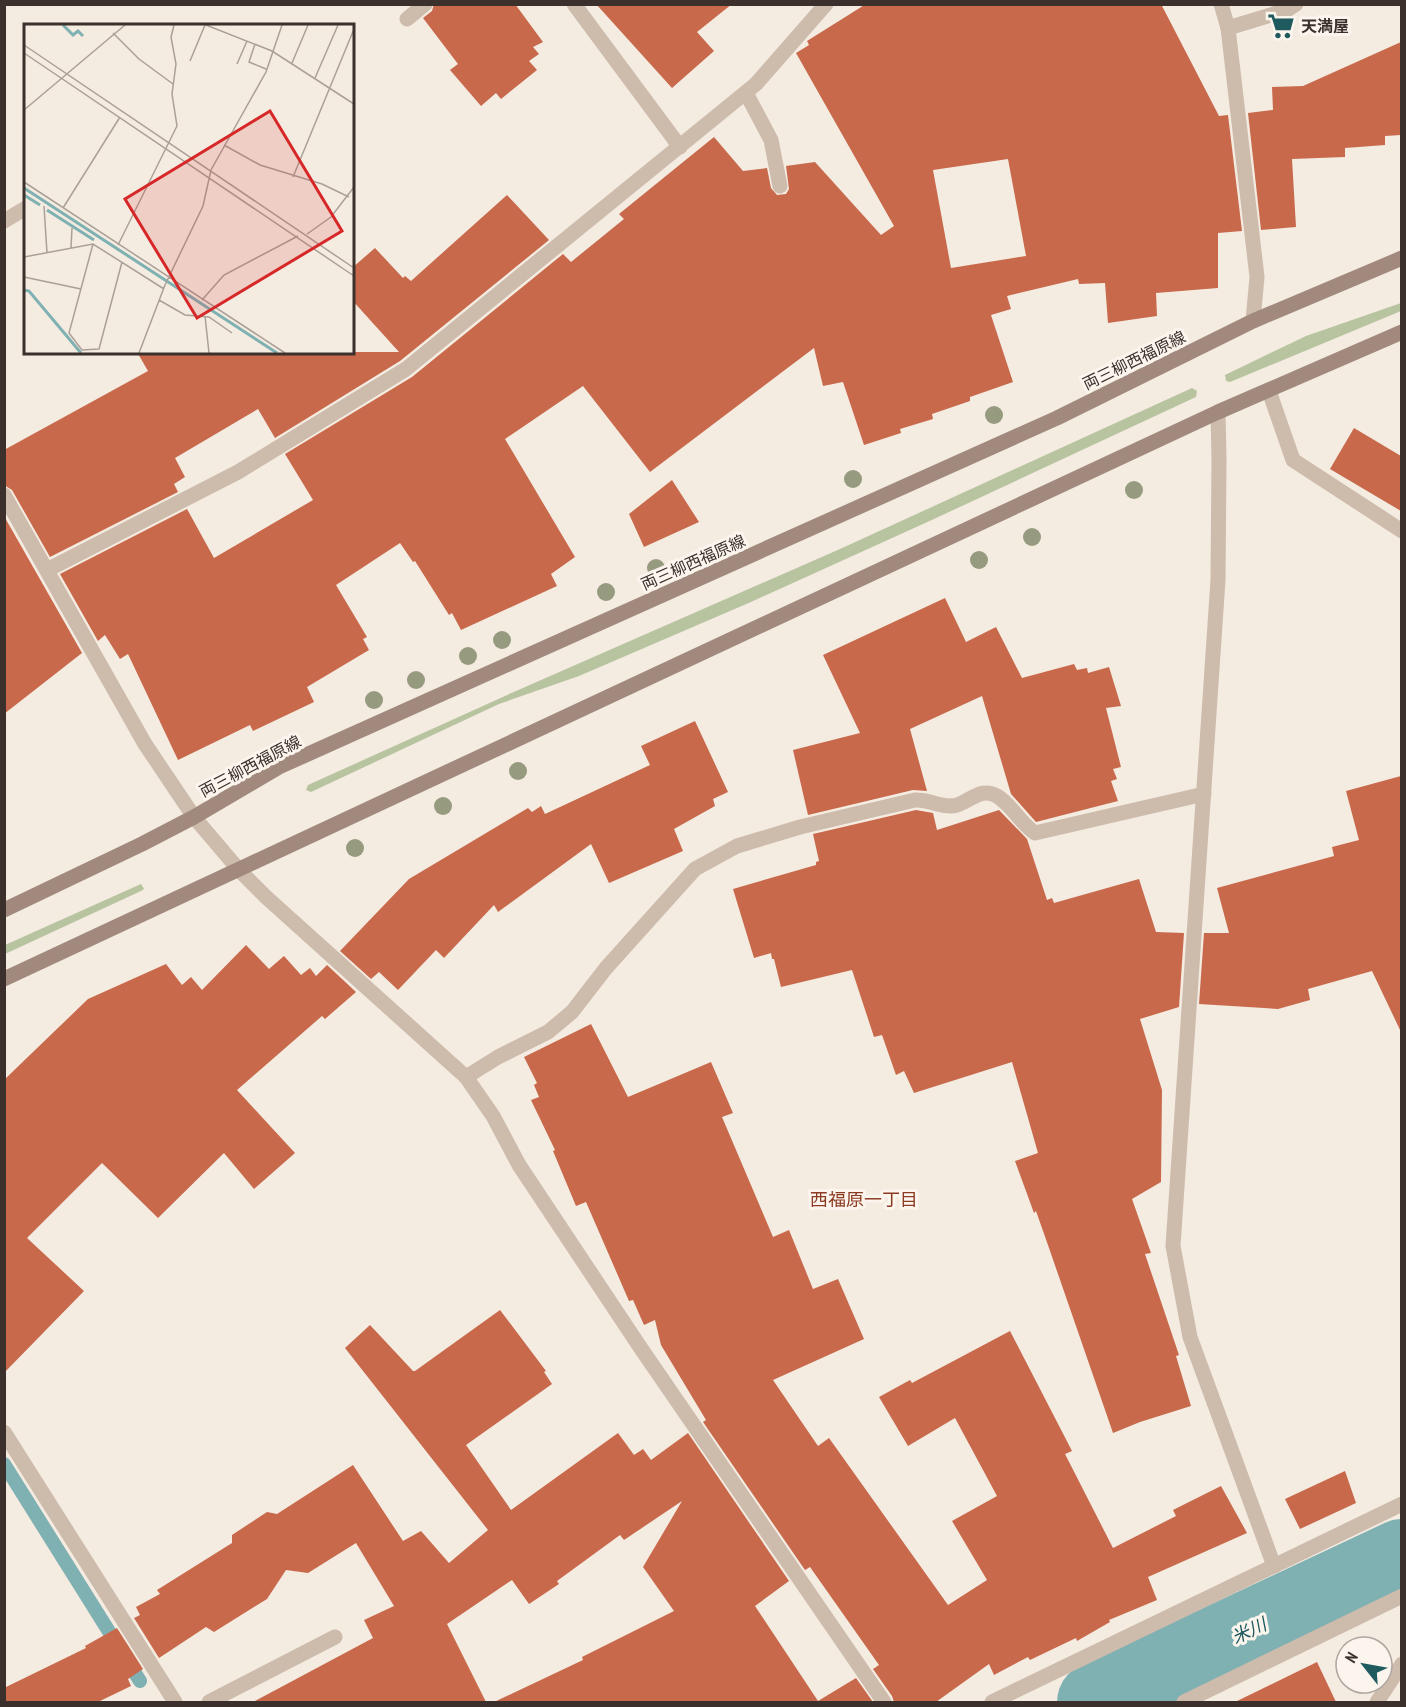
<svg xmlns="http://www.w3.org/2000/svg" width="1406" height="1707" font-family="'PT Sans Narrow','Noto Sans JP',sans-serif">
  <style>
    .green { fill: #b8c4a0 }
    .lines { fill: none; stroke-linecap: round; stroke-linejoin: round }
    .stream { stroke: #7fb0b2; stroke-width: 14 }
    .river { stroke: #7fb0b2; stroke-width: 80 }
    .building { fill: #c8694b; fill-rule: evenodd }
    .lane { stroke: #cdbbac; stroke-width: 15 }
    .street { stroke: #cdbbac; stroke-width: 15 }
    .secondary { stroke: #a18a7d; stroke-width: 15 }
    .tree { fill: #969b7f }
    .labels { text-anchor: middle; stroke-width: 6; stroke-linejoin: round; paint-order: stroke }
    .poi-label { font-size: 16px; font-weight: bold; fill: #3b302b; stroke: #fbf5ee; text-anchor: start }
    .street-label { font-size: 16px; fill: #3b302b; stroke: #fbf5ee }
    .neighbourhood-label { font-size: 18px; fill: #8c3b22; stroke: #fbf5ee }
    .water-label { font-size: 18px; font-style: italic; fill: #1f5a5e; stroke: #fbf5ee }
    .inset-river { fill: none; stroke: #7fb0b2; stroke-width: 3 }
    .inset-road { fill: none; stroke: #aaa098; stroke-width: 1.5 }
    .view { fill: #d62828; fill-opacity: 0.15; stroke: #d62828; stroke-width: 3 }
    .inset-edge { fill: none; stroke: #3b302b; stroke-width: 3 }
  </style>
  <rect width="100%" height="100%" fill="#f4ebe1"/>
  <g class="green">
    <path d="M 1401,303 L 1401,311 L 1230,382 L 1226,381 L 1225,375 L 1306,336 Z"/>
    <path d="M 1192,388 L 1197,391 L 1196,397 L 934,519 L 751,602 L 579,676 L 499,704 L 311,792 L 306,790 L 308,785 L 516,691 L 840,549 Z"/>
    <path d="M 141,884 L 144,889 L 141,891 L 5,954 L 5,945 Z"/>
  </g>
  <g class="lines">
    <path class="stream" d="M 4,1464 L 140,1681"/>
    <path class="river" d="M 1097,1702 L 1402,1559"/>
  </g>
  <g class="building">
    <path d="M 434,4 L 515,4 L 543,42 L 533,47 L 539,54 L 529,61 L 537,70 L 501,99 L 496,93 L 481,106 L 450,70 L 458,64 L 423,18 L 432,11 Z"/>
    <path d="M 596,4 L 732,4 L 697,32 L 714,51 L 672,88 Z"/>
    <path d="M 866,4 L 1161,4 L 1219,116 L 1228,115 L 1242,231 L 1218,233 L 1218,288 L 1156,293 L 1157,316 L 1108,323 L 1105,283 L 1079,284 L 1078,279 L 1007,296 L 1011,309 L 991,315 L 1013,382 L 970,397 L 970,401 L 932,414 L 933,419 L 900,429 L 901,433 L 864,445 L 843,382 L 823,386 L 814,348 L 650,472 L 583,386 L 505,439 L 575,557 L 551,574 L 557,586 L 461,630 L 452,613 L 449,615 L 415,561 L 413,562 L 400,543 L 336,585 L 367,637 L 363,639 L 369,650 L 307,687 L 314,702 L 253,731 L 250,725 L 178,760 L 128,654 L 120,659 L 105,635 L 98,641 L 60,574 L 187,509 L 214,558 L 313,500 L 285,454 L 412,377 L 563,254 L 571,262 L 624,219 L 619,214 L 714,137 L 743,171 L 767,168 L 771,188 L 777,195 L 786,194 L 789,189 L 786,166 L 815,162 L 881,235 L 894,226 L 796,53 L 809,45 L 807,41 ZM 1008,159 L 1026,256 L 951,268 L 933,170 Z"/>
    <path d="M 1401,42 L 1401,135 L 1385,136 L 1385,145 L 1345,148 L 1345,157 L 1292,159 L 1296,227 L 1261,230 L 1248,113 L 1273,110 L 1272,87 L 1303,86 Z"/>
    <path d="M 507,195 L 549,240 L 400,361 L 275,438 L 258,409 L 175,458 L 185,477 L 174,484 L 178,492 L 50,557 L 12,490 L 4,485 L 4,450 L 148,371 L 137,352 L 399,352 L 352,300 L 352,268 L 375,248 L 403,278 L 405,276 L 411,281 Z"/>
    <path d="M 1354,428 L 1401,456 L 1401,511 L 1330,469 Z"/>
    <path d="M 672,480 L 699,522 L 644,547 L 629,514 Z"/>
    <path d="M 4,516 L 82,653 L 4,714 Z"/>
    <path d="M 945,598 L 966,642 L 996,627 L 1022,678 L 1074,664 L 1077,670 L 1087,668 L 1088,673 L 1109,667 L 1121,706 L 1106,708 L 1121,767 L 1113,769 L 1117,779 L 1111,781 L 1118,801 L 1036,822 L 1011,794 L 982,696 L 910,729 L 927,791 L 913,790 L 808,815 L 793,750 L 860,733 L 823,655 Z"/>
    <path d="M 695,721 L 728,792 L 713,799 L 715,806 L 674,829 L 683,851 L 609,883 L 591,844 L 498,912 L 494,905 L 444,958 L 436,950 L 398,990 L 379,972 L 371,979 L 340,951 L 409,879 L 528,808 L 532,812 L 541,806 L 545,814 L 650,765 L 641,746 Z"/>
    <path d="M 1401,776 L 1401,1032 L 1372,971 L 1308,989 L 1310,1000 L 1278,1009 L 1199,1004 L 1204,933 L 1229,933 L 1217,888 L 1334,856 L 1332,847 L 1359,840 L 1346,791 Z"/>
    <path d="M 916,810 L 933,813 L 937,830 L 999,810 L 1027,839 L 1047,900 L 1052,898 L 1054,903 L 1139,879 L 1156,932 L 1184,933 L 1179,1007 L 1140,1019 L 1162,1090 L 1161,1182 L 1132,1199 L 1151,1253 L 1145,1254 L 1179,1355 L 1176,1356 L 1191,1406 L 1140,1422 L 1113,1433 L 1049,1248 L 1036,1211 L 1034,1213 L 1015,1161 L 1038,1153 L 1012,1062 L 914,1093 L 904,1071 L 896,1075 L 882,1035 L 874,1037 L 852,970 L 781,987 L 774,959 L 772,959 L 771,953 L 754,958 L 733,889 L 816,865 L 816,862 L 819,861 L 813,834 Z"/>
    <path d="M 246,945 L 269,969 L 284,956 L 301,975 L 310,968 L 316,976 L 327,965 L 356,992 L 325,1019 L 322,1016 L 237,1090 L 295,1153 L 254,1189 L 224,1153 L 158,1218 L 102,1163 L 27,1238 L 84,1291 L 4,1373 L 4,1080 L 88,999 L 166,964 L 182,985 L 191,977 L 202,990 Z"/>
    <path d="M 591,1024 L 628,1097 L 711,1062 L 733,1113 L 722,1117 L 773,1237 L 789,1230 L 813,1289 L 838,1279 L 864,1339 L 773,1380 L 818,1446 L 829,1438 L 948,1605 L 987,1580 L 952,1521 L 997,1496 L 955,1418 L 908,1446 L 879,1397 L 910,1380 L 912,1383 L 1010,1331 L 1072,1451 L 1065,1454 L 1113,1548 L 1176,1516 L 1173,1510 L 1221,1486 L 1247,1533 L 1148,1577 L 1157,1600 L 1109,1620 L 1110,1622 L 1077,1641 L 1076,1638 L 1030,1660 L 1028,1657 L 994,1675 L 989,1664 L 936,1702 L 894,1702 L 892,1696 L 873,1669 L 879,1665 L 810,1567 L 805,1570 L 703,1422 L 706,1420 L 661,1345 L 655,1320 L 644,1325 L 633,1300 L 629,1301 L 586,1202 L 576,1206 L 553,1151 L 555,1150 L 531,1100 L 539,1097 L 534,1085 L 537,1083 L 524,1057 Z"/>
    <path d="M 500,1310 L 546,1371 L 544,1372 L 552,1384 L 466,1445 L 511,1510 L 618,1433 L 634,1455 L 643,1449 L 651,1460 L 688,1433 L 789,1581 L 755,1606 L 818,1701 L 856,1678 L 873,1702 L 494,1702 L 583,1660 L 582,1657 L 674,1611 L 643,1567 L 682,1501 L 624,1540 L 620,1535 L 557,1581 L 559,1584 L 529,1604 L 512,1580 L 447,1624 L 486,1702 L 253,1702 L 373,1638 L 364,1620 L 394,1606 L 356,1543 L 308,1573 L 286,1570 L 267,1599 L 214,1632 L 206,1627 L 159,1658 L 134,1618 L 140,1615 L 136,1607 L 160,1594 L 157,1590 L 232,1543 L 232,1535 L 267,1512 L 277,1514 L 353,1465 L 403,1541 L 421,1531 L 449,1563 L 488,1530 L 345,1348 L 370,1325 L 413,1371 L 415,1371 Z"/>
    <path d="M 1345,1471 L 1356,1503 L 1300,1529 L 1285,1499 Z"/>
    <path d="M 117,1628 L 143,1669 L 128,1679 L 131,1686 L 98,1702 L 4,1702 L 4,1688 L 86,1648 L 85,1646 Z"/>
    <path d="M 1317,1662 L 1336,1702 L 1235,1702 Z"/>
  </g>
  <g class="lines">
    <g class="lane">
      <path d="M 407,19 L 425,4"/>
      <path d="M 1228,28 L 1287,10 L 1296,4"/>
      <path d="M 746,93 L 771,140 L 780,186"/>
      <path d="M 4,221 L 26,208"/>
      <path d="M 1269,391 L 1293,460 L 1402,531"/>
      <path d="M 466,1077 L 498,1057 L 548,1032 L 572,1012 L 606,968 L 695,869 L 737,846 L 800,827 L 915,800 C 929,799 943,809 957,805 C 972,800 981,787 997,796 C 1012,805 1020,823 1035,833 L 1204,794"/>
      <path d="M 209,1702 L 335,1637"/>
    </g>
    <g class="street">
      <path d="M 574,4 L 680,147"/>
      <path d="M 1221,4 L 1228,28 L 1257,277 L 1253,321"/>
      <path d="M 1218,412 L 1219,460 L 1218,580 L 1173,1246 L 1190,1337 L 1274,1566"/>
      <path d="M 4,495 L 145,744 L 194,817 L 239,870 L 266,897 L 466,1077 L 493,1116 L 519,1165 L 640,1347 L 884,1702"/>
      <path d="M 47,570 L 238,472 L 406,369 L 756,84 L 826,4"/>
      <path d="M 4,1432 L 175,1702"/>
      <path d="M 992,1702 L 1402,1504"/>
      <path d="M 1184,1702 L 1402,1596"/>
      <path d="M 1377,1702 L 1402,1664"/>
    </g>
    <g class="secondary">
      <path d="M 4,910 L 142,844 L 194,817 L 279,767 L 1057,418 L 1253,321 L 1402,258"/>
      <path d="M 4,979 L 1218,412 L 1402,332"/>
    </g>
  </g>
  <g class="tree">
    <circle cx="994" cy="415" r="9"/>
    <circle cx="853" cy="479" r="9"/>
    <circle cx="1134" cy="490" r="9"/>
    <circle cx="1032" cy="537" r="9"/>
    <circle cx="979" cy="560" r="9"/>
    <circle cx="656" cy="568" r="9"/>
    <circle cx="606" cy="592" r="9"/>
    <circle cx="502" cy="640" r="9"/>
    <circle cx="468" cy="656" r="9"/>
    <circle cx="416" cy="680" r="9"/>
    <circle cx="374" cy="700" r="9"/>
    <circle cx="518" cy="771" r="9"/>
    <circle cx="443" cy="806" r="9"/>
    <circle cx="355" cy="848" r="9"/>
  </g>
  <defs>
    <symbol id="supermarket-bare" viewBox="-9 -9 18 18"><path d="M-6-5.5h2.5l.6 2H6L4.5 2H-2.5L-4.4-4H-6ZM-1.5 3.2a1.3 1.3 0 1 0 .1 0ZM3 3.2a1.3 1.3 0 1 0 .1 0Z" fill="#1f5a5e" stroke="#fbf5ee" stroke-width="2.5" paint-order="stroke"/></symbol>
  </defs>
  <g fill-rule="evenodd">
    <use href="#supermarket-bare" x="1262" y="7" width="38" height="38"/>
  </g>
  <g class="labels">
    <g class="poi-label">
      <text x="1301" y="32">天満屋</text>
    </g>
    <g class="street-label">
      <text transform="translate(1134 360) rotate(-26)" y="6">両三柳西福原線</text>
      <text transform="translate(693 562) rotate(-24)" y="6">両三柳西福原線</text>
      <text transform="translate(250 766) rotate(-28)" y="6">両三柳西福原線</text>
    </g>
    <g class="neighbourhood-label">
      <text x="864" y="1206">西福原一丁目</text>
    </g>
    <g class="water-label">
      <text transform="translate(1249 1631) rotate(-25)" y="6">米川</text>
    </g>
  </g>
  <g transform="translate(24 24)">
    <rect width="330" height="330" fill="#f4ebe1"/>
    <path class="inset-river" d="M 39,1 L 49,11 L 54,7 L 59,12M 0,164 L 253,329M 0,171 L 16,181M 23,186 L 70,216M 0,266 L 5,267 L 57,329"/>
    <path class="inset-road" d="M 182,1 L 248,27 L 330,80M 89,9 L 115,35 L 149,60M 231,20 L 225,38 L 242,45M 0,21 L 330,244M 0,29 L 330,252M 166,37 L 181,1M 268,39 L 284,1M 213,40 L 223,17M 291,54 L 314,1M 0,86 L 101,1M 200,121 L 236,141 L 298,160 L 325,173M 269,153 L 330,5M 0,158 L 261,329M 20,182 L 23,229M 39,184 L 96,93M 283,210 L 307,193 L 330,163M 69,220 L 45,309 L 58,326 L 75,325 L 98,238M 94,221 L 153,102 L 148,70 L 152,40 L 147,13 L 150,1M 47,224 L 48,204M 0,233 L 69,220 L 140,265M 0,253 L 57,265M 135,276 L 161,291 L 185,293 L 208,309M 178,276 L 200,251 L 274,212M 181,292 L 185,329M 115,329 L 141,261 L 179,182 L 187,146 L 242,48 L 258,1"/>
    <path class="view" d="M 246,87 L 318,207 L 173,294 L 101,175 Z"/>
    <rect width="330" height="330" class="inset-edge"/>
  </g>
  <rect width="1406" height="1707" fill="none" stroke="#3b302b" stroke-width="12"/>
  <g transform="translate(1364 1665) rotate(301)"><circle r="28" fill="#fbf5ee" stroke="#aea6a0" stroke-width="1.5"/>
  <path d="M0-4.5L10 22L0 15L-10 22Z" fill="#1f5a5e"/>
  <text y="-9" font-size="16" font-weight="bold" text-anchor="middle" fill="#3b302b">N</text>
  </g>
</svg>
